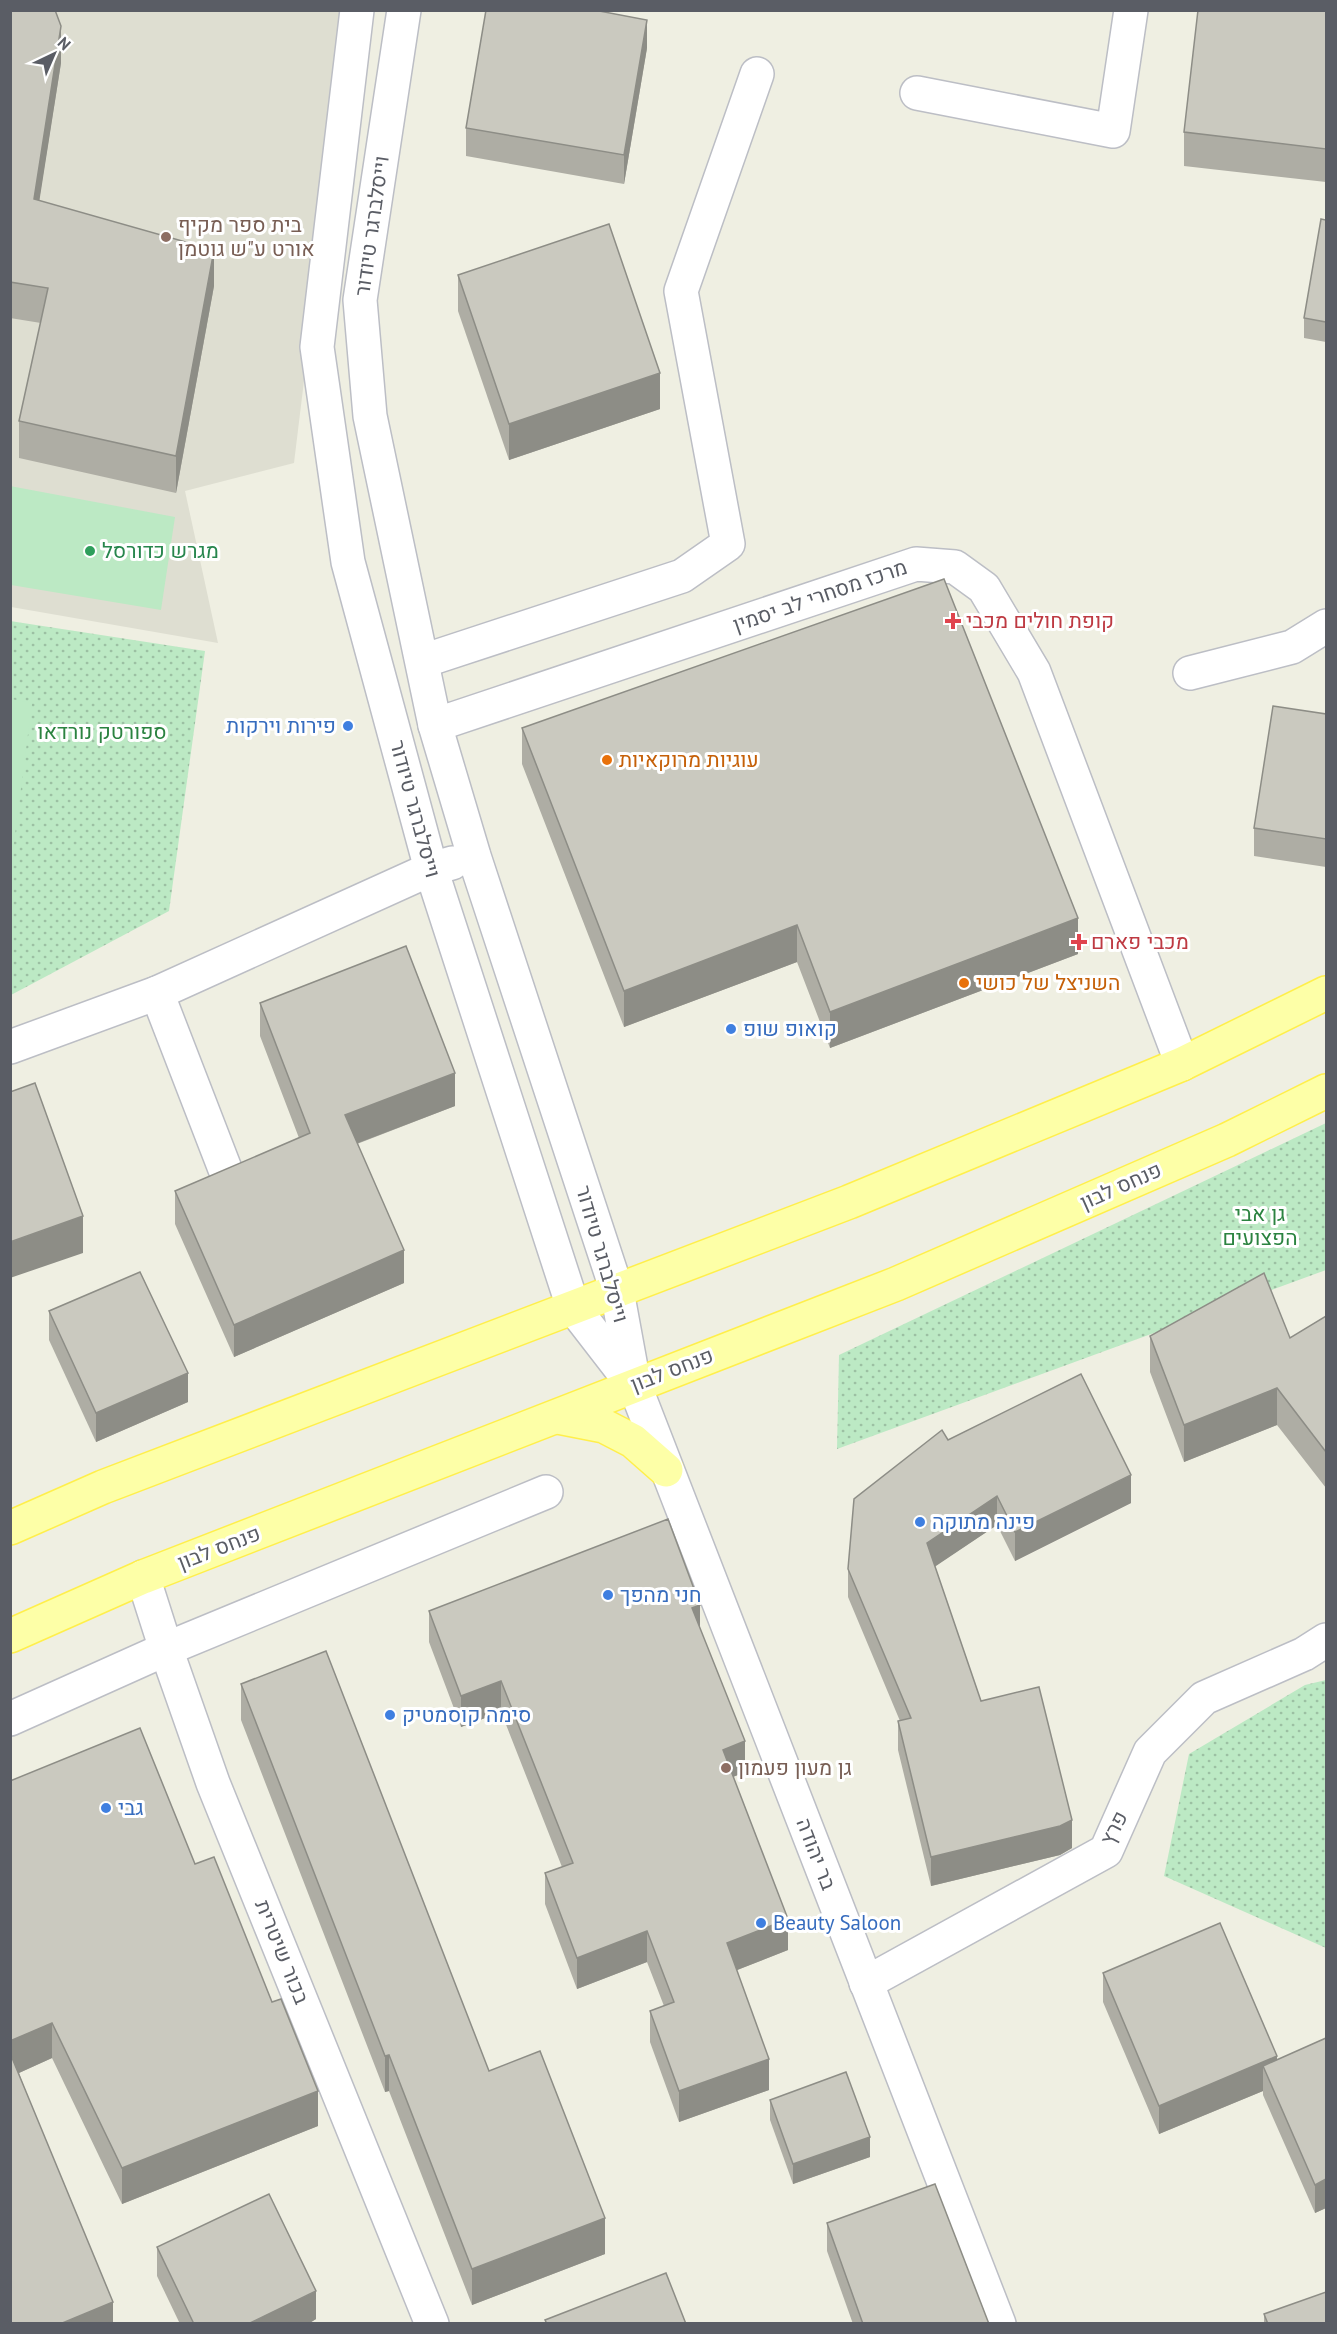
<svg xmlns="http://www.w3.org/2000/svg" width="1337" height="2334" font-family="'PT Sans',Heebo,sans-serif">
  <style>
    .education { fill: #deded1 }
    .grass { fill: url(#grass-dots) }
    .pitch { fill: #bce9c4 }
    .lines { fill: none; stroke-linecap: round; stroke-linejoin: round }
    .minor-casing { stroke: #bcbec5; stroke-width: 36 }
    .major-casing { stroke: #ffef4b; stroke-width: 36 }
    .minor { stroke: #fff; stroke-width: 33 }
    .major { stroke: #fdffa7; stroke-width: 33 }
    .wall { fill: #aeada4 }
    .shaded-wall { fill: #8d8d86 }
    .building { fill: #cac9bf; stroke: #8d8d86; stroke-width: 1.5 }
    .education-dot { fill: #8d6e63; stroke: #fff; stroke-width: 2 }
    .leisure-dot { fill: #2e9e5b; stroke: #fff; stroke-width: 2 }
    .health-dot { fill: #e0444e; stroke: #fff; stroke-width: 2 }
    .shop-dot { fill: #3f7fe0; stroke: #fff; stroke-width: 2 }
    .food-dot { fill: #e8710a; stroke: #fff; stroke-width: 2 }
    .labels { text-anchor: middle; stroke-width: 6; stroke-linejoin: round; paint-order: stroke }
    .education-label { font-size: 21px; fill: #785e54; stroke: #fff; text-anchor: start }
    .street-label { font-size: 21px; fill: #5a5d65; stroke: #fff }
    .leisure-label { font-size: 21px; fill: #27864d; stroke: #fff; text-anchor: start }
    .health-label { font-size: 21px; fill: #be3a42; stroke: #fff; text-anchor: start }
    .shop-label { font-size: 21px; fill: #366cbe; stroke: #fff; text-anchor: start }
    .park-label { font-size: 21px; fill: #2b8340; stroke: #fff }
    .food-label { font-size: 21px; fill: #c56008; stroke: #fff; text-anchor: start }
  </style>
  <defs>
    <pattern id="grass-dots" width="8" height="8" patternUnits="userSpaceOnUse" patternTransform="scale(1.5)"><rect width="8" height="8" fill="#bce9c4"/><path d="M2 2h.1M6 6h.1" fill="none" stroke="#9cc0a3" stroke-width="1.8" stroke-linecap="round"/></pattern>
  </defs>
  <rect width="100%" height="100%" fill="#efefe2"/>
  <path class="education" d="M 10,11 L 349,11 L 294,463 L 185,491 L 218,643 L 11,607 Z"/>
  <g class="grass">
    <path d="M 10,621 L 205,651 L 169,911 L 11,995 Z"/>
    <path d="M 1326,1123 L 1326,1270 L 837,1449 L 839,1355 Z"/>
    <path d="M 1326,1680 L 1326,1948 L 1164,1876 L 1189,1754 L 1305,1685 Z"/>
  </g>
  <g class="pitch">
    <path d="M 10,486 L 175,517 L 161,610 L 11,585 Z"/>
    <path d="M 11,699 L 32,703 L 11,865 L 10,865 Z"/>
  </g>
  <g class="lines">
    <defs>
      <g id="minor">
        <path d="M 357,10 L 317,347 L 348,562 L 431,869 L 573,1307 L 631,1382"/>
        <path d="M 404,10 L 360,300 L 370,416 L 435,725 L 474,856 L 617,1291 L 634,1384 L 999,2324"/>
        <path d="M 917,93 L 1113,131 L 1131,10"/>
        <path d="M 423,661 L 682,576 L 728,544 L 681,291 L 757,74"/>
        <path d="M 1190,673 L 1292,647 L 1326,626"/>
        <path d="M 435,725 L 916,564 L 955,567 L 984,588 L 1034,672 L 1182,1064"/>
        <path d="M 157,993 L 225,1169"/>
        <path d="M 10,1047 L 157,993 L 431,869 L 452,863"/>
        <path d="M 143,1577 L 166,1649 L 213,1783 L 432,2324"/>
        <path d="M 10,1719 L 166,1649 L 546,1492"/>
        <path d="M 866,1983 L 1106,1851 L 1150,1752 L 1204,1698 L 1304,1654 L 1326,1640"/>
      </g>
      <g id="major">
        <path d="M 558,1417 L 604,1426 L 633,1441 L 666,1470"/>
        <path d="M 10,1528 L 103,1487 L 849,1202 L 1182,1064 L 1326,993"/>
        <path d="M 10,1636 L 143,1577 L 896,1284 L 1227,1140 L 1326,1091"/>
      </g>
    </defs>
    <use href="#minor" class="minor-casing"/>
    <use href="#major" class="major-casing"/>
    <use href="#minor" class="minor"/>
    <use href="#major" class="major"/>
  </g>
  <g class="wall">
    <path d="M 10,10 L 61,63 L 39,200 L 214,286 L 176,493 L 19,458 L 19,421 L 41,323 L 10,318 Z"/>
    <path d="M 1326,10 L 1326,182 L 1184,166 L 1184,132 Z"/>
    <path d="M 647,48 L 624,184 L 466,156 L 466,128 Z"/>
    <path d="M 1326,220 L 1326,342 L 1304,338 L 1304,318 Z"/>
    <path d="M 458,275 L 660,409 L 509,460 L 458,311 Z"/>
    <path d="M 1326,714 L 1326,867 L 1254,856 L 1254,828 Z"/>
    <path d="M 522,728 L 1078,954 L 830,1048 L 797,962 L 624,1027 L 522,764 Z"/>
    <path d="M 260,1003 L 455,1106 L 357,1144 L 404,1283 L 234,1357 L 175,1224 L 175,1191 L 299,1138 L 260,1036 Z"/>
    <path d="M 49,1311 L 188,1402 L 96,1442 L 49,1340 Z"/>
    <path d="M 1326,1316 L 1326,1488 L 1277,1425 L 1184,1462 L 1150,1372 L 1150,1336 L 1290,1338 Z"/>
    <path d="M 948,1440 L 1131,1503 L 1015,1561 L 997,1525 L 935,1566 L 981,1701 L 1072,1848 L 1060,1855 L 931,1886 L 898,1750 L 898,1721 L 900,1721 L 848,1597 L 848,1569 Z"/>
    <path d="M 429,1611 L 700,1629 L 745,1772 L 733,1777 L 788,1950 L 737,1970 L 769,2090 L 679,2122 L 650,2042 L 650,2011 L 664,2006 L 647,1962 L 577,1989 L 545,1904 L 545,1873 L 562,1867 L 501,1712 L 461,1727 L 429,1642 Z"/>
    <path d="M 241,1684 L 489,2071 L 605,2254 L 472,2305 L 389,2091 L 385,2092 L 241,1720 Z"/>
    <path d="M 10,1781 L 195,1864 L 318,2126 L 122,2204 L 52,2058 L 19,2073 L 113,2324 L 10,2324 Z"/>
    <path d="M 1103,1973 L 1277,2060 L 1326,2038 L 1326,2208 L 1315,2213 L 1263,2095 L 1263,2091 L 1159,2134 L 1103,2002 Z"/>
    <path d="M 770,2100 L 870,2157 L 793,2184 L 770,2120 Z"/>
    <path d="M 827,2223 L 989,2324 L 853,2324 L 827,2251 Z"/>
    <path d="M 157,2247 L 316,2319 L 308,2324 L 180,2324 L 157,2276 Z"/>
    <path d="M 1264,2314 L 1326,2324 L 1264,2324 Z"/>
  </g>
  <g class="shaded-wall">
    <path d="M 647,20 L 647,48 L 624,184 L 624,155 Z"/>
    <path d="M 61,26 L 61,63 L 34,235 L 34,199 Z"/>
    <path d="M 214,250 L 214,286 L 176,493 L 176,456 Z"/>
    <path d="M 660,373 L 660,409 L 509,460 L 509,424 Z"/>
    <path d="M 1078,918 L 1078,954 L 830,1048 L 830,1012 Z"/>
    <path d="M 797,925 L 797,962 L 624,1027 L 624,991 Z"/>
    <path d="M 455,1073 L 455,1106 L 345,1148 L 345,1115 Z"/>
    <path d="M 83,1216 L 83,1253 L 10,1278 L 10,1242 Z"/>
    <path d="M 404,1250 L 404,1283 L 234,1357 L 234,1325 Z"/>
    <path d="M 188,1373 L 188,1402 L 96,1442 L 96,1413 Z"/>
    <path d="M 1277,1388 L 1277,1425 L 1184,1462 L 1184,1425 Z"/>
    <path d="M 1131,1475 L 1131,1503 L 1015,1561 L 1015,1532 Z"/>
    <path d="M 997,1496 L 997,1525 L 927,1572 L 927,1543 Z"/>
    <path d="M 700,1605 L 700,1636 L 692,1608 Z"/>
    <path d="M 501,1681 L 501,1712 L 461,1727 L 461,1696 Z"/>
    <path d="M 745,1741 L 745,1772 L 723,1781 L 723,1750 Z"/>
    <path d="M 1072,1820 L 1072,1848 L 1060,1855 L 931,1886 L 931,1857 Z"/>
    <path d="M 788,1919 L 788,1950 L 727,1974 L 727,1943 Z"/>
    <path d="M 647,1931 L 647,1962 L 577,1989 L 577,1958 Z"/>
    <path d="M 52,2023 L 52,2058 L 10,2077 L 10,2041 Z"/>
    <path d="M 389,2055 L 389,2091 L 385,2092 L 385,2056 Z"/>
    <path d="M 1277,2056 L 1277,2085 L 1263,2066 L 1263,2091 L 1159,2134 L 1159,2106 Z"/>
    <path d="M 769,2059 L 769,2090 L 679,2122 L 679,2091 Z"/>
    <path d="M 318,2091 L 318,2126 L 122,2204 L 122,2168 Z"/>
    <path d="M 870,2137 L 870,2157 L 793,2184 L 793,2164 Z"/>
    <path d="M 1326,2179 L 1326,2208 L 1315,2213 L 1315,2185 Z"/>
    <path d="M 605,2218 L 605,2254 L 472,2305 L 472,2269 Z"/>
    <path d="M 316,2291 L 316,2319 L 308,2324 L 248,2324 Z"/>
    <path d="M 113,2302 L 113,2324 L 60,2324 Z"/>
  </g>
  <g class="building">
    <path d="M 10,10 L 55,10 L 61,26 L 34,199 L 214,250 L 176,456 L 19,421 L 48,288 L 10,282 Z"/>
    <path d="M 486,10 L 594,10 L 647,20 L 624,155 L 466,128 Z"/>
    <path d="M 1198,10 L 1326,10 L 1326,149 L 1184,132 Z"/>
    <path d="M 1321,219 L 1326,220 L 1326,322 L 1304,318 Z"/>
    <path d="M 609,224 L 660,373 L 509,424 L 458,275 Z"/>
    <path d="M 944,579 L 1078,918 L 830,1012 L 797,925 L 624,991 L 522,728 Z"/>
    <path d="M 1273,706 L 1326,714 L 1326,839 L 1254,828 Z"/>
    <path d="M 406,946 L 455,1073 L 345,1115 L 404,1250 L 234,1325 L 175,1191 L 310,1133 L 260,1003 Z"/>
    <path d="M 35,1083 L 83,1216 L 10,1242 L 10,1092 Z"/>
    <path d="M 140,1272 L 188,1373 L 96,1413 L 49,1311 Z"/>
    <path d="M 1264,1273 L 1290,1338 L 1326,1316 L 1326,1452 L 1277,1388 L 1184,1425 L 1150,1336 Z"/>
    <path d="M 1081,1374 L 1131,1475 L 1015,1532 L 997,1496 L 927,1543 L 981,1701 L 1039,1687 L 1072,1820 L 1060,1826 L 931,1857 L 898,1721 L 911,1718 L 848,1569 L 854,1499 L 942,1430 L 948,1440 Z"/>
    <path d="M 668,1519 L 700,1605 L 692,1608 L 745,1741 L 723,1750 L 788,1919 L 727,1943 L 769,2059 L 679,2091 L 650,2011 L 674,2002 L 647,1931 L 577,1958 L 545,1873 L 573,1863 L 501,1681 L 461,1696 L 429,1611 Z"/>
    <path d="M 326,1651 L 489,2071 L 540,2051 L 605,2218 L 472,2269 L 389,2055 L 385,2056 L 241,1684 Z"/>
    <path d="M 140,1728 L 195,1864 L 214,1857 L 272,2002 L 281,1999 L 318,2091 L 122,2168 L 52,2023 L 10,2041 L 10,1781 Z"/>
    <path d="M 1220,1923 L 1277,2056 L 1159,2106 L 1103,1973 Z"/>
    <path d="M 1326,2038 L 1326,2179 L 1315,2185 L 1263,2066 Z"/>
    <path d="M 10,2053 L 113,2302 L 60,2324 L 10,2324 Z"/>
    <path d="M 846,2072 L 870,2137 L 793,2164 L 770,2100 Z"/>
    <path d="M 935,2184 L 989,2324 L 863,2324 L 827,2223 Z"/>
    <path d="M 269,2194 L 316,2291 L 248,2324 L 194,2324 L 157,2247 Z"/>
    <path d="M 666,2273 L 686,2324 L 547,2324 L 545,2320 Z"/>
    <path d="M 1326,2292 L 1326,2324 L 1268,2324 L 1264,2314 Z"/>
  </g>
  <g class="education-dot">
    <circle cx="166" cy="237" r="6"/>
    <circle cx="726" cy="1768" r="6"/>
  </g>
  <circle class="leisure-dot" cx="90" cy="551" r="6"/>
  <g class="health-dot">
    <path d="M950 612h6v6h6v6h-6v6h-6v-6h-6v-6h6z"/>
    <path d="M1076 933h6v6h6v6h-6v6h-6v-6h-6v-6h6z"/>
  </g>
  <g class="shop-dot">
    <circle cx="348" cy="726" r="6"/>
    <circle cx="731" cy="1029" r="6"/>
    <circle cx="920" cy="1522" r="6"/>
    <circle cx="608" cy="1595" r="6"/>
    <circle cx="390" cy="1715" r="6"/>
    <circle cx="106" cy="1808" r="6"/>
    <circle cx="761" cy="1923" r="6"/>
  </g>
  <g class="food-dot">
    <circle cx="607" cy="760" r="6"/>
    <circle cx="964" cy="983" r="6"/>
  </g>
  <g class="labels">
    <g class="education-label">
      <text x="178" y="232">בית ספר מקיף<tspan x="178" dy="24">אורט ע"ש גוטמן</tspan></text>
      <text x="738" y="1775">גן מעון פעמון</text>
    </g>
    <g class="street-label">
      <text transform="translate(372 226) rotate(-82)" y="7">וייסלברגר טיודור</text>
      <text transform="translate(820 596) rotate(-19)" y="7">מרכז מסחרי לב יסמין</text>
      <text transform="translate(415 809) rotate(75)" y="7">וייסלברגר טיודור</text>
      <text transform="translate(1121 1186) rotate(-24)" y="7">פנחס לבון</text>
      <text transform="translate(602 1254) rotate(74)" y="7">וייסלברגר טיודור</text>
      <text transform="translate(672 1370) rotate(-21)" y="7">פנחס לבון</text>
      <text transform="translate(219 1548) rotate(-21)" y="7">פנחס לבון</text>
      <text transform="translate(1114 1828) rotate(-63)" y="7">פרץ</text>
      <text transform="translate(816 1854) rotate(69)" y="7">בר יהודה</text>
      <text transform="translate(282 1952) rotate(68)" y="7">בכור שיטרית</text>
    </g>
    <g class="leisure-label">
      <text x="102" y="558">מגרש כדורסל</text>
    </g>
    <g class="health-label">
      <text x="966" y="628">קופת חולים מכבי</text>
      <text x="1091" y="949">מכבי פארם</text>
    </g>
    <g class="shop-label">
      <text x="336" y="733" text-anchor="end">פירות וירקות</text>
      <text x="743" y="1036">קואופ שופ</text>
      <text x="932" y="1529">פינה מתוקה</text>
      <text x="620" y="1602">חני מהפך</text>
      <text x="402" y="1722">סימה קוסמטיק</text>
      <text x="118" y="1815">גבי</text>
      <text x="773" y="1930">Beauty Saloon</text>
    </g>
    <g class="park-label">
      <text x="102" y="739">ספורטק נורדאו</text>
      <text x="1260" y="1221">גן אבי<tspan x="1260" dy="24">הפצועים</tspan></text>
    </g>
    <g class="food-label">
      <text x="619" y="767">עוגיות מרוקאיות</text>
      <text x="976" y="990">השניצל של כושי</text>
    </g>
  </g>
  <rect width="1337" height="2334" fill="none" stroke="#5a5d65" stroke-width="24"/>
  <g transform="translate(54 54) rotate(44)" stroke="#ffffff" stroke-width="4.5" paint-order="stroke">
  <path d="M0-4.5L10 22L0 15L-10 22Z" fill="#5a5d65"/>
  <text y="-9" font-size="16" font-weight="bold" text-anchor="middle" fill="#5a5d65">N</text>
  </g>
</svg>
